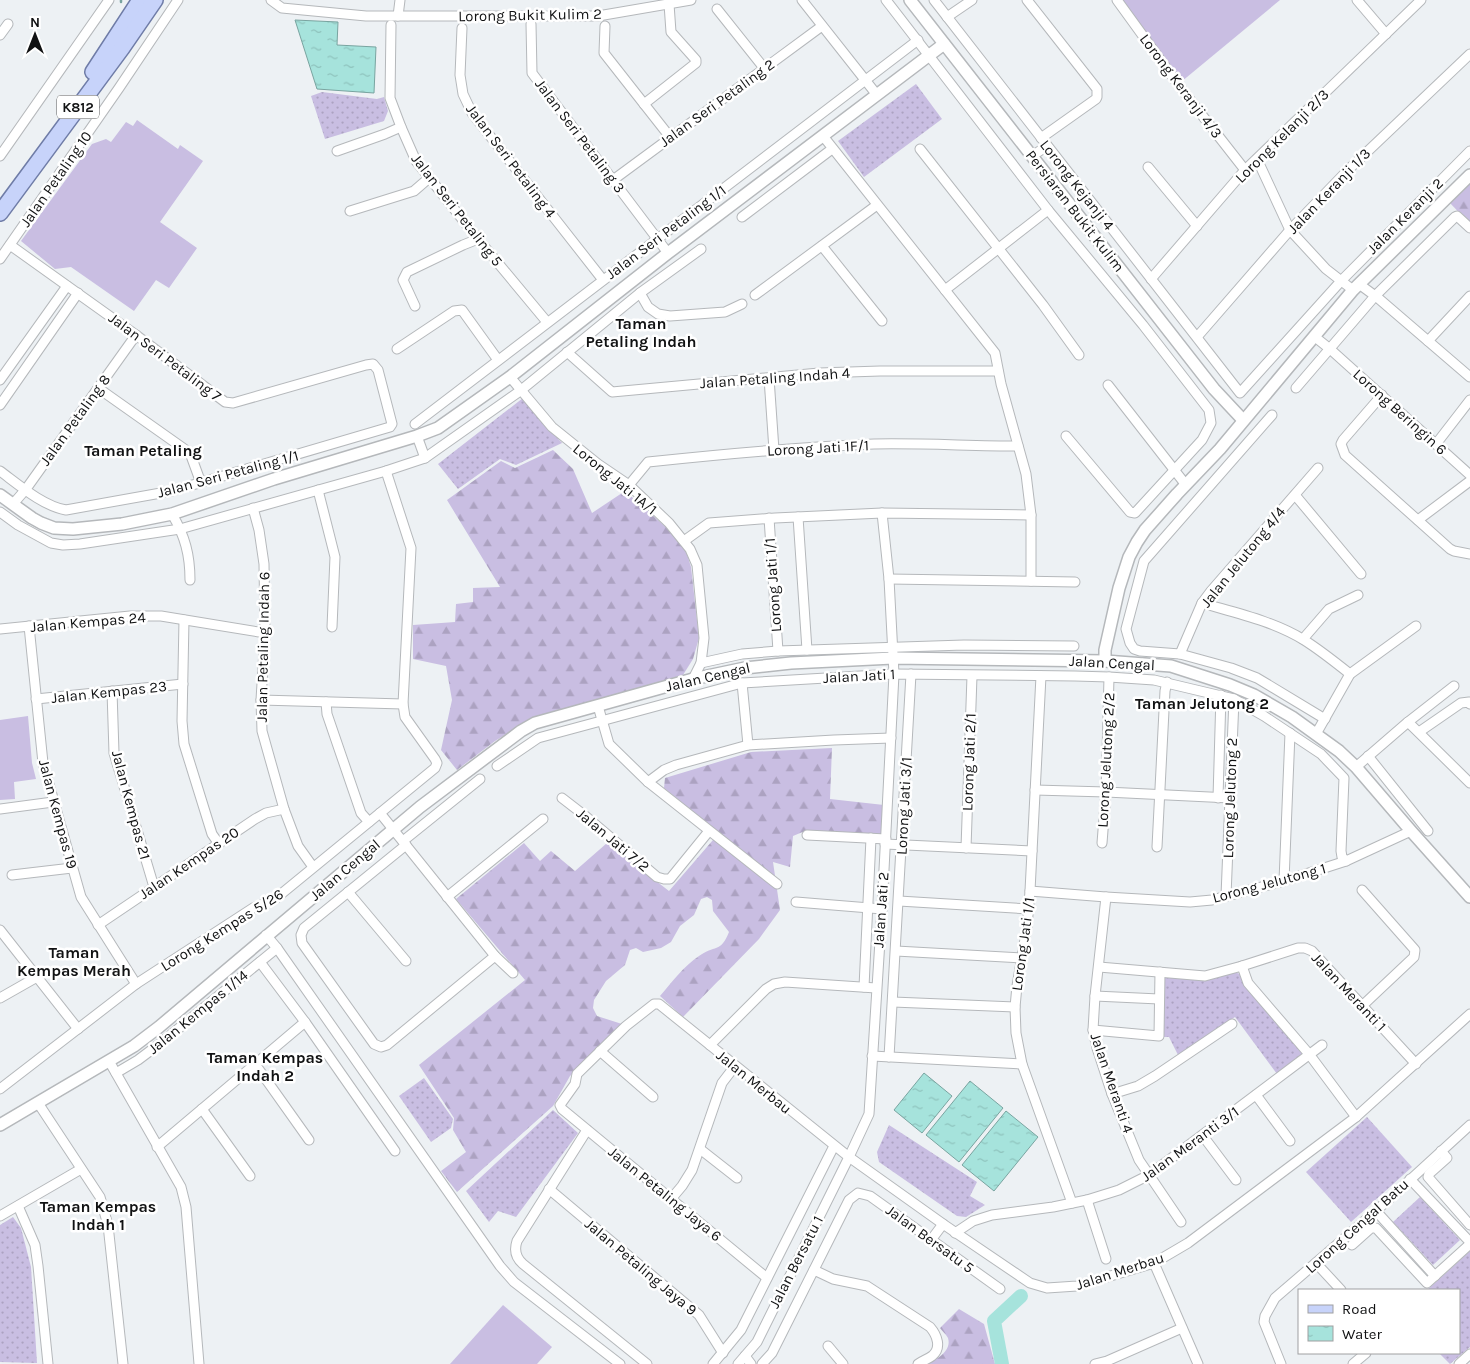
<svg xmlns="http://www.w3.org/2000/svg" width="1470" height="1364" font-family="Karla,sans-serif">
  <style>
    .grass { fill: url(#grass-dots) }
    .forest { fill: url(#forest-firs) }
    .pitch { fill: #c9bee2 }
    .water { fill: url(#water-ripples); stroke: #79a4a0 }
    .lines { fill: none; stroke-linecap: round; stroke-linejoin: round }
    .stream { stroke: #79a4a0; stroke-width: 2.5 }
    .river { stroke: #a6e3dc; stroke-width: 14 }
    .minor-casing { stroke: #b5b8bb; stroke-width: 11 }
    .tertiary-casing { stroke: #b5b8bb; stroke-width: 14 }
    .primary-casing { stroke: #6f7ca7; stroke-width: 18 }
    .minor { stroke: #fff; stroke-width: 9 }
    .tertiary { stroke: #fff; stroke-width: 11 }
    .primary { stroke: #c7d3fa; stroke-width: 15 }
    .labels { text-anchor: middle; stroke-width: 5; stroke-linejoin: round; paint-order: stroke }
    .shield { fill: #fff; stroke: #58595a; stroke-width: 1 }
    .shield-label { font-size: 14px; font-weight: bold; fill: #111213 }
    .street-label { font-size: 15px; fill: #111213; stroke: #fff }
    .neighbourhood-label { font-size: 16px; font-weight: bold; fill: #111213; stroke: #fff }
  </style>
  <defs>
    <pattern id="grass-dots" width="8" height="8" patternUnits="userSpaceOnUse" patternTransform="scale(1.25)"><rect width="8" height="8" fill="#c9bee2"/><path d="M2 2h.1M6 6h.1" fill="none" stroke="#aca2c1" stroke-width="1.8" stroke-linecap="round"/></pattern>
    <pattern id="forest-firs" width="22" height="20" patternUnits="userSpaceOnUse" patternTransform="scale(1.25)"><rect width="22" height="20" fill="#c9bee2"/><path d="M5 1l3.5 6h-7zM16 11l3.5 6h-7z" fill="#aca2c1"/></pattern>
    <pattern id="water-ripples" width="26" height="14" patternUnits="userSpaceOnUse" patternTransform="scale(1.25)"><rect width="26" height="14" fill="#a6e3dc"/><path d="M2 4q2-2 4 0t4 0M15 11q2-2 4 0t4 0" fill="none" stroke="#8ec2bc"/></pattern>
  </defs>
  <rect width="100%" height="100%" fill="#edf1f4"/>
  <g class="grass">
    <path d="M 916,84 L 942,119 L 864,177 L 838,141 Z"/>
    <path d="M 322,92 L 377,99 L 384,97 L 388,111 L 384,121 L 325,139 L 311,96 Z"/>
    <path d="M 523,398 L 543,423 L 562,443 L 516,465 L 500,459 L 458,489 L 438,464 Z"/>
    <path d="M 1235,972 L 1242,975 L 1304,1054 L 1277,1074 L 1235,1017 L 1178,1055 L 1169,1037 L 1164,1037 L 1164,977 L 1209,980 Z"/>
    <path d="M 424,1078 L 453,1119 L 451,1128 L 431,1142 L 399,1096 Z"/>
    <path d="M 553,1110 L 578,1133 L 516,1217 L 498,1211 L 489,1222 L 466,1191 Z"/>
    <path d="M 1367,1117 L 1412,1167 L 1351,1222 L 1306,1172 Z"/>
    <path d="M 889,1125 L 977,1182 L 970,1196 L 985,1205 L 966,1217 L 957,1216 L 879,1162 L 877,1152 Z"/>
    <path d="M 1420,1197 L 1460,1240 L 1433,1265 L 1393,1222 Z"/>
    <path d="M 13,1217 L 21,1228 L 31,1267 L 37,1363 L 0,1362 L 0,1225 Z"/>
    <path d="M 1470,1251 L 1470,1347 L 1450,1364 L 1439,1353 L 1459,1353 L 1459,1290 L 1427,1290 Z"/>
  </g>
  <g class="forest">
    <path d="M 1470,182 L 1470,224 L 1449,202 Z"/>
    <path d="M 553,450 L 573,469 L 592,513 L 625,491 L 677,537 L 686,551 L 691,567 L 699,638 L 693,659 L 683,675 L 532,718 L 495,741 L 457,770 L 441,750 L 452,700 L 446,666 L 413,659 L 413,625 L 455,622 L 456,604 L 473,602 L 473,588 L 500,587 L 447,500 L 501,461 L 515,468 Z"/>
    <path d="M 832,748 L 830,799 L 884,805 L 882,836 L 805,831 L 793,836 L 790,867 L 773,862 L 780,910 L 759,939 L 683,1017 L 660,996 C 672,982 684,966 699,956 C 714,945 721,953 729,932 L 713,911 L 712,900 L 707,897 L 701,899 L 694,915 L 680,926 L 671,942 L 661,948 L 643,952 L 636,948 L 630,950 L 625,965 L 606,981 L 594,1000 L 593,1008 L 597,1016 L 622,1024 L 570,1076 L 553,1106 L 457,1192 L 441,1171 L 466,1152 L 453,1130 L 454,1118 L 419,1065 L 525,980 L 456,899 L 524,843 L 540,861 L 551,851 L 575,871 L 607,843 L 669,891 L 719,833 L 664,788 L 665,778 L 751,752 Z"/>
    <path d="M 959,1309 L 984,1324 L 995,1364 L 928,1364 C 937,1359 952,1351 948,1338 C 946,1334 942,1331 940,1328 Z"/>
  </g>
  <g class="pitch">
    <path d="M 1119,0 L 1280,0 L 1181,82 Z"/>
    <path d="M 137,120 L 178,149 L 180,145 L 203,161 L 160,222 L 197,248 L 169,288 L 156,280 L 134,311 L 71,267 L 55,269 L 21,241 L 92,144 L 106,139 L 111,142 L 126,122 L 133,126 Z"/>
    <path d="M 28,716 L 32,763 L 36,779 L 14,782 L 15,799 L 0,800 L 0,720 Z"/>
    <path d="M 503,1305 L 552,1347 L 537,1364 L 450,1364 Z"/>
  </g>
  <g class="water">
    <path d="M 295,20 L 338,22 L 337,45 L 376,47 L 374,93 L 317,89 Z"/>
    <path d="M 924,1073 L 952,1096 L 922,1133 L 894,1110 Z"/>
    <path d="M 970,1081 L 1003,1108 L 959,1162 L 926,1135 Z"/>
    <path d="M 1006,1111 L 1038,1137 L 994,1191 L 962,1165 Z"/>
  </g>
  <g class="lines">
    <path class="stream" d="M 121,0 L 121,2"/>
    <path class="river" d="M 1002,1364 L 994,1321 L 1021,1296"/>
    <defs>
      <g id="minor">
        <path d="M 271,0 L 282,8 L 366,16 L 598,16 L 691,0"/>
        <path d="M 802,0 L 877,95"/>
        <path d="M 886,0 L 1048,210 L 1143,325 L 1209,410 L 1211,423 L 1202,440 L 1135,513 L 1130,512 L 1066,436"/>
        <path d="M 934,0 L 1240,393 L 1341,281 L 1470,151"/>
        <path d="M 1027,0 L 1097,89 L 1097,97 L 1096,99 L 1041,138"/>
        <path d="M 1117,0 L 1180,87 L 1245,170"/>
        <path d="M 1357,0 L 1386,34"/>
        <path d="M 717,9 L 764,68"/>
        <path d="M 398,16 L 400,0"/>
        <path d="M 947,17 L 972,0"/>
        <path d="M 531,24 L 532,73 L 668,253"/>
        <path d="M 391,25 L 390,98 L 401,127 L 416,161 L 478,239 L 547,322"/>
        <path d="M 605,26 L 604,53 L 670,137"/>
        <path d="M 462,28 L 460,75 L 463,94 L 472,113 L 603,280"/>
        <path d="M 0,35 L 8,24"/>
        <path d="M 644,104 L 696,63 L 696,60 L 671,32 L 669,4"/>
        <path d="M 823,136 L 995,353 L 1001,384 L 1026,474 L 1031,515 L 1031,581"/>
        <path d="M 920,149 L 1043,305 L 1079,355"/>
        <path d="M 337,151 L 385,134 L 401,127"/>
        <path d="M 0,156 L 109,0"/>
        <path d="M 1032,156 L 1047,146"/>
        <path d="M 1257,159 L 1290,230 L 1326,269 L 1353,290"/>
        <path d="M 1148,167 L 1197,226"/>
        <path d="M 613,180 L 822,26"/>
        <path d="M 350,211 L 414,191 L 429,178"/>
        <path d="M 742,217 L 832,149"/>
        <path d="M 822,246 L 882,321"/>
        <path d="M 0,259 L 119,88 L 178,0"/>
        <path d="M 1151,279 L 1245,170 L 1421,0"/>
        <path d="M 1359,284 L 1378,298 L 1470,377"/>
        <path d="M 945,290 L 1048,210"/>
        <path d="M 640,293 L 648,307 L 658,314 L 670,316 L 725,312 L 742,304"/>
        <path d="M 755,295 L 877,205"/>
        <path d="M 415,306 L 403,280 L 407,272 L 463,245 L 478,239"/>
        <path d="M 1197,337 L 1290,230 L 1348,170 L 1470,54"/>
        <path d="M 1315,337 L 1330,349 L 1470,475"/>
        <path d="M 1428,341 L 1470,296"/>
        <path d="M 397,349 L 454,311 L 462,310 L 498,360"/>
        <path d="M 567,352 L 612,392 L 819,373 L 880,371 L 998,371"/>
        <path d="M 510,377 L 552,427 L 598,464 L 629,485 L 669,523 L 690,549 L 697,565 L 704,638 L 701,663 L 693,679"/>
        <path d="M 769,378 L 774,450"/>
        <path d="M 0,380 L 67,286"/>
        <path d="M 1108,385 L 1186,485"/>
        <path d="M 98,388 L 190,453 L 201,483"/>
        <path d="M 1296,388 L 1375,296 L 1455,217 L 1457,216 L 1470,228"/>
        <path d="M 1382,395 L 1343,440 L 1341,444 L 1345,455 L 1450,549 L 1454,551 L 1470,554"/>
        <path d="M 0,405 L 78,293"/>
        <path d="M 1272,415 L 1144,561 L 1126,629 L 1130,643 L 1134,649 L 1140,651 L 1180,654 L 1231,668 L 1257,678 L 1325,719"/>
        <path d="M 415,424 L 918,40"/>
        <path d="M 417,436 L 425,458"/>
        <path d="M 1436,444 L 1470,400"/>
        <path d="M 0,471 C 19,485 43,506 66,510 L 172,491 L 390,427 L 392,424 L 378,370 L 373,364 L 366,365 L 233,403 L 225,402 L 136,335 L 10,245"/>
        <path d="M 629,485 L 648,462 C 723,454 799,447 874,444 C 922,443 971,446 1018,446"/>
        <path d="M 318,490 L 335,557 L 332,627"/>
        <path d="M 1295,495 L 1361,574"/>
        <path d="M 13,504 L 26,489 L 136,335"/>
        <path d="M 253,508 L 259,530 L 264,564 L 265,633 L 261,700 L 262,731 L 284,809 L 298,846 L 313,867"/>
        <path d="M 0,512 L 18,525 L 51,543 L 63,545 L 80,544 L 180,529 L 386,471 L 425,458 L 520,391 L 640,293 L 701,249"/>
        <path d="M 172,514 C 185,536 190,555 190,580"/>
        <path d="M 798,517 L 807,650"/>
        <path d="M 769,518 L 778,651"/>
        <path d="M 1418,520 L 1470,481"/>
        <path d="M 684,541 L 709,523 L 775,518 L 882,513 L 1031,515"/>
        <path d="M 889,579 L 1075,582"/>
        <path d="M 1202,603 C 1236,613 1273,621 1304,640 C 1320,650 1335,662 1350,674"/>
        <path d="M 184,620 L 182,721 L 184,744 L 212,834 L 219,844"/>
        <path d="M 29,626 L 43,763 L 81,897 L 136,984"/>
        <path d="M 0,629 L 130,616 L 161,616 L 265,633"/>
        <path d="M 1303,639 L 1329,609 L 1358,595"/>
        <path d="M 1180,654 L 1202,603 L 1211,591 L 1318,468"/>
        <path d="M 701,663 L 742,654 L 778,651 L 964,645 L 1074,646"/>
        <path d="M 1041,676 L 1030,891 L 1027,927 L 1017,986 L 1015,1007 L 1016,1033 L 1022,1064 L 1072,1203"/>
        <path d="M 742,683 L 748,745"/>
        <path d="M 112,691 L 114,753 L 154,887"/>
        <path d="M 36,699 L 183,684"/>
        <path d="M 261,700 L 403,704"/>
        <path d="M 326,702 L 327,714 L 361,813 L 369,822"/>
        <path d="M 598,706 L 609,744 L 648,782 L 777,884"/>
        <path d="M 1408,722 L 1470,783"/>
        <path d="M 1419,732 L 1461,703 L 1469,702 L 1470,704"/>
        <path d="M 1316,734 L 1350,674 L 1416,626"/>
        <path d="M 1368,756 L 1428,831"/>
        <path d="M 497,766 L 538,738 L 742,683 L 894,674 L 1075,676 L 1109,677 L 1154,680 L 1234,699 L 1264,716 L 1321,754 L 1344,778 L 1341,851 L 1342,857 L 1346,861"/>
        <path d="M 1356,767 L 1408,722 L 1454,686"/>
        <path d="M 648,782 L 664,770 L 676,765 L 748,745 L 834,740 L 891,738"/>
        <path d="M 1035,790 L 1106,792 L 1230,798"/>
        <path d="M 562,798 L 584,815 L 657,877 L 664,879 L 670,879 L 709,831"/>
        <path d="M 1218,798 L 1221,695"/>
        <path d="M 0,809 L 53,802"/>
        <path d="M 380,813 L 495,956 L 513,973"/>
        <path d="M 807,835 L 886,839"/>
        <path d="M 403,841 L 480,779"/>
        <path d="M 1102,843 L 1106,792 L 1109,677"/>
        <path d="M 885,844 L 1032,851"/>
        <path d="M 406,845 L 304,928 L 301,935 L 302,943 L 374,1044 L 381,1047 L 387,1045 L 495,956"/>
        <path d="M 1157,847 L 1165,691 L 1167,682"/>
        <path d="M 966,848 L 972,676"/>
        <path d="M 12,875 L 72,868"/>
        <path d="M 1284,881 L 1290,733"/>
        <path d="M 1362,890 L 1415,950 L 1414,957 L 1362,1006"/>
        <path d="M 1030,891 L 1106,897 L 1190,902 L 1212,900 L 1284,881 L 1346,861 L 1411,831"/>
        <path d="M 348,892 L 406,961"/>
        <path d="M 1226,896 L 1234,699"/>
        <path d="M 447,897 L 543,819"/>
        <path d="M 1106,897 L 1095,996 L 1093,1030 L 1097,1048 L 1112,1094 L 1139,1160 L 1181,1222"/>
        <path d="M 899,901 L 1029,909"/>
        <path d="M 796,902 L 882,909"/>
        <path d="M 98,925 L 255,819 L 266,813 L 284,809"/>
        <path d="M 0,930 L 78,1029"/>
        <path d="M 266,935 L 277,948 L 500,1266 L 514,1282 L 620,1364"/>
        <path d="M 896,951 L 1021,958"/>
        <path d="M 260,962 L 305,1022 L 395,1151"/>
        <path d="M 1242,966 L 1248,983 L 1309,1054 L 1356,1117"/>
        <path d="M 1099,967 L 1205,976 L 1242,966 L 1298,948 L 1305,948 L 1312,951 L 1416,1064"/>
        <path d="M 864,987 L 871,838"/>
        <path d="M 1095,996 L 1159,999"/>
        <path d="M 0,998 L 37,977"/>
        <path d="M 893,1002 L 1015,1007"/>
        <path d="M 1093,1030 L 1159,1036 L 1160,972"/>
        <path d="M 710,1045 L 766,989 L 774,984 L 785,982 L 876,988"/>
        <path d="M 600,1051 L 653,1097"/>
        <path d="M 872,1056 L 1022,1064"/>
        <path d="M 889,1057 L 911,674"/>
        <path d="M 109,1061 L 181,1187 L 186,1207 L 199,1364"/>
        <path d="M 255,1064 L 309,1140"/>
        <path d="M 116,1073 L 138,1060 L 162,1042 L 277,948"/>
        <path d="M 0,1089 L 136,984 L 253,908 L 275,899 L 435,768 L 437,763 L 435,759 L 405,717 L 403,704 L 411,548 L 386,471"/>
        <path d="M 1112,1094 L 1138,1086 L 1155,1076 L 1232,1024"/>
        <path d="M 1256,1095 L 1290,1141"/>
        <path d="M 38,1103 L 100,1197 L 108,1225 L 123,1364"/>
        <path d="M 202,1109 L 250,1176"/>
        <path d="M 587,1130 L 517,1241 C 514,1250 516,1258 523,1264 L 647,1364"/>
        <path d="M 1203,1136 L 1236,1180"/>
        <path d="M 157,1147 L 305,1022"/>
        <path d="M 700,1149 L 737,1178"/>
        <path d="M 1441,1151 L 1447,1158 L 1429,1174 L 1428,1177 L 1470,1225"/>
        <path d="M 1410,1179 L 1470,1242"/>
        <path d="M 549,1189 L 699,1315 L 723,1353"/>
        <path d="M 671,1199 L 682,1186 L 692,1170 L 722,1083 L 735,1066"/>
        <path d="M 1087,1200 L 1106,1259"/>
        <path d="M 18,1206 L 35,1245 L 38,1266 L 48,1364"/>
        <path d="M 1376,1211 L 1435,1276"/>
        <path d="M 0,1216 L 81,1169"/>
        <path d="M 955,1233 L 973,1221 L 992,1215 L 1053,1207 L 1087,1200 L 1119,1190 L 1149,1175 L 1322,1045"/>
        <path d="M 931,1240 L 943,1224"/>
        <path d="M 1352,1245 L 1371,1228 L 1376,1228 L 1427,1283 L 1470,1244"/>
        <path d="M 1154,1263 L 1198,1364"/>
        <path d="M 1316,1263 L 1341,1290"/>
        <path d="M 814,1270 L 833,1279 L 867,1286 L 930,1327 C 937,1335 942,1348 932,1356 C 928,1359 922,1361 918,1364"/>
        <path d="M 767,1278 L 562,1109 L 560,1105 L 575,1084 L 577,1074 L 626,1026 L 654,1004 L 659,1004 L 849,1157 L 943,1224 L 1030,1283 L 1047,1288 L 1077,1286 L 1154,1263 L 1188,1243 L 1356,1117 L 1470,1014"/>
        <path d="M 828,1346 L 843,1364"/>
        <path d="M 745,1356 L 751,1364"/>
        <path d="M 713,1364 L 741,1330 L 834,1146"/>
        <path d="M 738,1364 L 757,1342 L 849,1157 L 869,1114 L 882,909 L 894,674 L 889,579 L 882,513"/>
        <path d="M 762,1364 L 772,1353 L 849,1200 L 858,1193 L 870,1196 L 1000,1289"/>
        <path d="M 1095,1364 L 1107,1361 L 1182,1328"/>
        <path d="M 1281,1364 L 1264,1322 L 1265,1316 L 1275,1298 L 1376,1211 L 1470,1125"/>
        <path d="M 1353,1364 L 1366,1353"/>
        <path d="M 1459,1364 L 1470,1354"/>
      </g>
      <g id="tertiary">
        <path d="M 910,0 L 1214,389 L 1243,420"/>
        <path d="M 0,495 L 32,518 L 41,523 L 54,528 L 73,529 L 122,524 L 172,514 L 274,479 L 417,436 L 438,428 L 510,377 L 668,253 L 944,44"/>
        <path d="M 1105,661 L 1105,650 L 1119,588 L 1129,557 L 1137,542 L 1145,530 L 1177,494 L 1220,449 L 1353,290 L 1470,175"/>
        <path d="M 0,1125 L 134,1046 L 159,1027 L 420,807 L 521,731 L 535,723 L 693,679 L 745,668 L 791,663 L 893,658 L 1105,661 L 1171,666 L 1230,685 L 1254,695 L 1292,717 L 1339,751 L 1356,767 L 1411,831 L 1470,897"/>
      </g>
      <g id="primary">
        <path d="M 93,72 L 140,0"/>
        <path d="M 0,213 L 122,48 L 155,0"/>
      </g>
    </defs>
    <use href="#minor" class="minor-casing"/>
    <use href="#tertiary" class="tertiary-casing"/>
    <use href="#primary" class="primary-casing"/>
    <use href="#minor" class="minor"/>
    <use href="#tertiary" class="tertiary"/>
    <use href="#primary" class="primary"/>
  </g>
  <g class="labels">
    <rect class="shield" x="57" y="95.5" width="42" height="23" rx="4"/>
    <g class="shield-label">
      <text x="78" y="112">K812</text>
    </g>
    <g class="street-label">
      <text transform="translate(530 15) rotate(-1)" y="5">Lorong Bukit Kulim 2</text>
      <text transform="translate(1181 86) rotate(53)" y="5">Lorong Keranji 4/3</text>
      <text transform="translate(717 103) rotate(-36)" y="5">Jalan Seri Petaling 2</text>
      <text transform="translate(580 136) rotate(53)" y="5">Jalan Seri Petaling 3</text>
      <text transform="translate(1282 136) rotate(-45)" y="5">Lorong Kelanji 2/3</text>
      <text transform="translate(511 161) rotate(53)" y="5">Jalan Seri Petaling 4</text>
      <text transform="translate(56 179) rotate(-55)" y="5">Jalan Petaling 10</text>
      <text transform="translate(1077 185) rotate(52)" y="5">Lorong Kejanji 4</text>
      <text transform="translate(1329 191) rotate(-46)" y="5">Jalan Keranji 1/3</text>
      <text transform="translate(457 210) rotate(52)" y="5">Jalan Seri Petaling 5</text>
      <text transform="translate(1075 211) rotate(52)" y="5">Persiaran Bukit Kulim</text>
      <text transform="translate(1405 216) rotate(-45)" y="5">Jalan Keranji 2</text>
      <text transform="translate(666 232) rotate(-37)" y="5">Jalan Seri Petaling 1/1</text>
      <text transform="translate(165 357) rotate(37)" y="5">Jalan Seri Petaling 7</text>
      <text transform="translate(775 378) rotate(-4)" y="5">Jalan Petaling Indah 4</text>
      <text transform="translate(1400 412) rotate(42)" y="5">Lorong Beringin 6</text>
      <text transform="translate(75 420) rotate(-54)" y="5">Jalan Petaling 8</text>
      <text transform="translate(818 448) rotate(-3)" y="5">Lorong Jati 1F/1</text>
      <text transform="translate(228 474) rotate(-15)" y="5">Jalan Seri Petaling 1/1</text>
      <text transform="translate(615 479) rotate(39)" y="5">Lorong Jati 1A/1</text>
      <text transform="translate(1243 557) rotate(-51)" y="5">Jalan Jelutong 4/4</text>
      <text transform="translate(773 585) rotate(-94)" y="5">Lorong Jati 1/1</text>
      <text transform="translate(88 622) rotate(-5)" y="5">Jalan Kempas 24</text>
      <text transform="translate(263 647) rotate(-89)" y="5">Jalan Petaling Indah 6</text>
      <text transform="translate(1112 663) rotate(3)" y="5">Jalan Cengal</text>
      <text transform="translate(859 676) rotate(-3)" y="5">Jalan Jati 1</text>
      <text transform="translate(708 677) rotate(-13)" y="5">Jalan Cengal</text>
      <text transform="translate(109 692) rotate(-6)" y="5">Jalan Kempas 23</text>
      <text transform="translate(1106 760) rotate(-87)" y="5">Lorong Jelutong 2/2</text>
      <text transform="translate(969 762) rotate(-88)" y="5">Lorong Jati 2/1</text>
      <text transform="translate(1230 798) rotate(-88)" y="5">Lorong Jelutong 2</text>
      <text transform="translate(131 805) rotate(75)" y="5">Jalan Kempas 21</text>
      <text transform="translate(904 806) rotate(-87)" y="5">Lorong Jati 3/1</text>
      <text transform="translate(58 814) rotate(75)" y="5">Jalan Kempas 19</text>
      <text transform="translate(613 840) rotate(40)" y="5">Jalan Jati 7/2</text>
      <text transform="translate(189 863) rotate(-34)" y="5">Jalan Kempas 20</text>
      <text transform="translate(345 870) rotate(-40)" y="5">Jalan Cengal</text>
      <text transform="translate(1269 883) rotate(-15)" y="5">Lorong Jelutong 1</text>
      <text transform="translate(881 910) rotate(-86)" y="5">Jalan Jati 2</text>
      <text transform="translate(222 930) rotate(-32)" y="5">Lorong Kempas 5/26</text>
      <text transform="translate(1023 944) rotate(-82)" y="5">Lorong Jati 1/1</text>
      <text transform="translate(1349 992) rotate(47)" y="5">Jalan Meranti 1</text>
      <text transform="translate(198 1012) rotate(-39)" y="5">Jalan Kempas 1/14</text>
      <text transform="translate(754 1082) rotate(39)" y="5">Jalan Merbau</text>
      <text transform="translate(1112 1083) rotate(71)" y="5">Jalan Meranti 4</text>
      <text transform="translate(1190 1144) rotate(-36)" y="5">Jalan Meranti 3/1</text>
      <text transform="translate(665 1194) rotate(39)" y="5">Jalan Petaling Jaya 6</text>
      <text transform="translate(1357 1226) rotate(-42)" y="5">Lorong Cengal Batu</text>
      <text transform="translate(930 1239) rotate(36)" y="5">Jalan Bersatu 5</text>
      <text transform="translate(796 1262) rotate(-63)" y="5">Jalan Bersatu 1</text>
      <text transform="translate(641 1267) rotate(40)" y="5">Jalan Petaling Jaya 9</text>
      <text transform="translate(1120 1271) rotate(-18)" y="5">Jalan Merbau</text>
    </g>
    <g class="neighbourhood-label">
      <text x="641" y="329">Taman<tspan x="641" dy="18">Petaling Indah</tspan></text>
      <text x="143" y="456">Taman Petaling</text>
      <text x="1202" y="709">Taman Jelutong 2</text>
      <text x="74" y="958">Taman<tspan x="74" dy="18">Kempas Merah</tspan></text>
      <text x="265" y="1063">Taman Kempas<tspan x="265" dy="18">Indah 2</tspan></text>
      <text x="98" y="1212">Taman Kempas<tspan x="98" dy="18">Indah 1</tspan></text>
    </g>
  </g>
  <rect x="1298" y="1289" width="162" height="65" fill="#ffffff" stroke="#a0a0a1"/>
  <rect x="1308" y="1305" width="25" height="8" fill="#c7d3fa" stroke="#a0a0a1"/>
  <text x="1342" y="1314" font-size="15" fill="#111213">Road</text>
  <rect x="1308" y="1326" width="25" height="15" fill="url(#water-ripples)" stroke="#a0a0a1"/>
  <text x="1342" y="1339" font-size="15" fill="#111213">Water</text>
  <g transform="translate(35 35)" stroke="#ffffff" stroke-width="4" paint-order="stroke">
  <path d="M0-4L9 19L0 12L-9 19Z" fill="#111213"/>
  <text y="-8" font-size="14" font-weight="bold" text-anchor="middle" fill="#111213">N</text>
  </g>
</svg>
